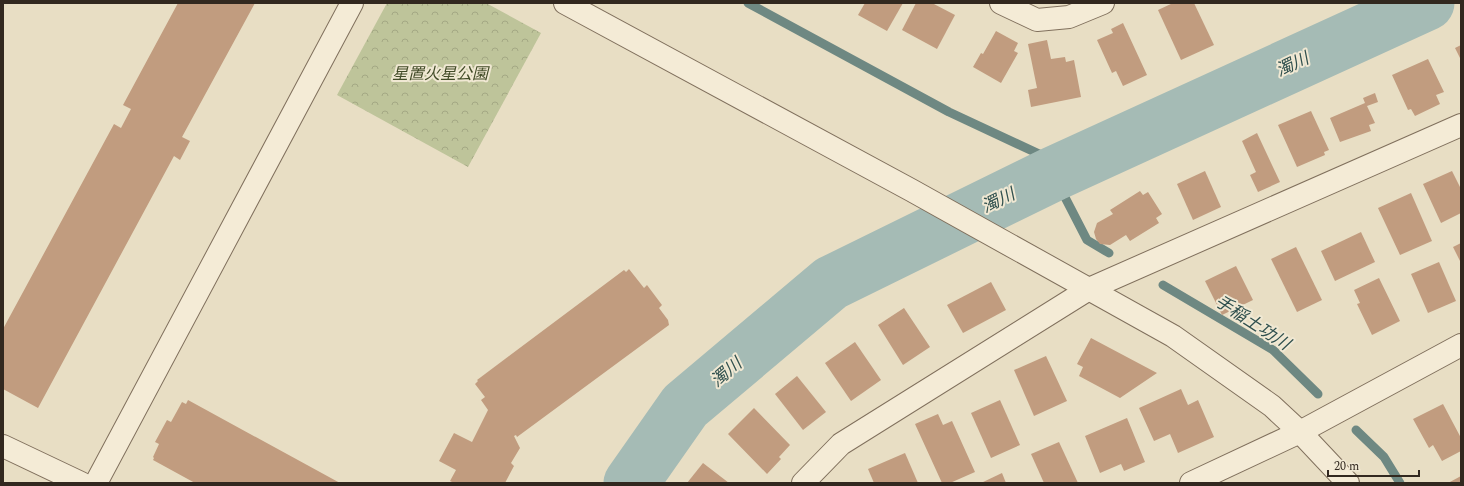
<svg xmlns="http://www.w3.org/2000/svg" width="1464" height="486" font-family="Spectral,'Noto Sans JP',serif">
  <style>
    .forest { fill: url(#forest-crowns) }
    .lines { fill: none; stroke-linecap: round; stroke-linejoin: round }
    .stream { stroke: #6e8882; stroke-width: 9 }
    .river { stroke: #a5bbb5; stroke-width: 55 }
    .building { fill: #c19c7f }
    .minor-casing { stroke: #80705d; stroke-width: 24 }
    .minor { stroke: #f4ebd6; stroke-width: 22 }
    .labels { text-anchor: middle; stroke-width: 4; stroke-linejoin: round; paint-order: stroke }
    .park-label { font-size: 16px; font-style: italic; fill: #424c28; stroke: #f0e8d3 }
    .water-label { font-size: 17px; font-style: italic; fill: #30504e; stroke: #f0e8d3 }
  </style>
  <defs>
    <pattern id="forest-crowns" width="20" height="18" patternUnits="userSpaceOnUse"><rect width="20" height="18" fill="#bec49a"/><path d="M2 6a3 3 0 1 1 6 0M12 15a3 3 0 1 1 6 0" fill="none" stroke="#a4a884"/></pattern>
  </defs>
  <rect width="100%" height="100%" fill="#e8dec4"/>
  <path class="forest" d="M 387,3 L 486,3 L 541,33 L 468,167 L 337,95 Z"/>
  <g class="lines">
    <g class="stream">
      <path d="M 748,3 L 949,112 L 1067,167"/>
      <path d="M 1053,174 L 1087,240 L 1109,253"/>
      <path d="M 1163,285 L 1273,350 L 1318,394"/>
      <path d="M 1356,430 L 1384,457 L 1400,483"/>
    </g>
    <path class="river" d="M 631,483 L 685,406 L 831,283 L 1053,174 L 1427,3"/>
  </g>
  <g class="building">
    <path d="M 178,3 L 255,3 L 182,137 L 190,141 L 180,160 L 174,156 L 38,408 L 3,389 L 3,329 L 114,124 L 121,128 L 131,109 L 123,105 Z"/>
    <path d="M 865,3 L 903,3 L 887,31 L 858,15 Z"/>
    <path d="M 916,3 L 932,3 L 955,15 L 937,49 L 902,30 Z"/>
    <path d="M 1173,3 L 1194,3 L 1214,45 L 1181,60 L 1158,10 Z"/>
    <path d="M 1123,23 L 1147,75 L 1123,86 L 1116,71 L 1112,73 L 1097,40 L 1113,33 L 1111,29 Z"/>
    <path d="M 996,31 L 1018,43 L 1014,51 L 1018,53 L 1001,83 L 973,67 L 981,53 L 983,54 Z"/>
    <path d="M 1047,40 L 1051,59 L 1065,57 L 1066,62 L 1074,60 L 1081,97 L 1031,107 L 1028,90 L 1037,88 L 1028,44 Z"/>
    <path d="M 1461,45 L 1461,60 L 1455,48 Z"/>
    <path d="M 1428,59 L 1444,92 L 1436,95 L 1440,104 L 1415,116 L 1411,109 L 1408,110 L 1392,75 Z"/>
    <path d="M 1375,93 L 1378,102 L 1367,106 L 1375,123 L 1369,125 L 1371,131 L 1340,142 L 1330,118 L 1365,103 L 1363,98 Z"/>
    <path d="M 1311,111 L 1329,150 L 1324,152 L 1325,155 L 1297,167 L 1278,125 Z"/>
    <path d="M 1257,133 L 1280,182 L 1258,192 L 1250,175 L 1256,172 L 1242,141 Z"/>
    <path d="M 1205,171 L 1221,207 L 1193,220 L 1177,184 Z"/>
    <path d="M 1452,171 L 1461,189 L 1461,213 L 1441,223 L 1423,184 Z"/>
    <path d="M 1140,191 L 1143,195 L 1148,192 L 1162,214 L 1156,218 L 1159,223 L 1130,241 L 1126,235 L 1110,245 L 1100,244 L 1096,239 L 1094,232 L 1097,223 L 1113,214 L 1110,210 Z"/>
    <path d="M 1411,193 L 1432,241 L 1400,255 L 1378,208 Z"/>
    <path d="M 1361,232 L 1375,262 L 1335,281 L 1321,251 Z"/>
    <path d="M 1461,243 L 1461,263 L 1453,247 Z"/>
    <path d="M 1296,247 L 1322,300 L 1297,312 L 1271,259 Z"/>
    <path d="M 1439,262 L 1456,301 L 1428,313 L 1411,274 Z"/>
    <path d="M 1236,266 L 1253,300 L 1222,315 L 1205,281 Z"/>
    <path d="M 629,269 L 644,288 L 647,285 L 662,305 L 659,308 L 668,320 L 669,325 L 517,437 L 516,435 L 514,436 L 520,448 L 511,463 L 514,466 L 505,483 L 454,483 L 450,481 L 456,470 L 439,461 L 454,433 L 472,442 L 488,410 L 481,400 L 485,397 L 475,384 L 478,381 L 477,380 L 624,270 L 626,272 Z"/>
    <path d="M 1379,278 L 1400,321 L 1372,335 L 1357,304 L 1360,303 L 1354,290 Z"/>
    <path d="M 991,282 L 1006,310 L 963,333 L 947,305 Z"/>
    <path d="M 904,308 L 930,347 L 903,365 L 878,325 Z"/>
    <path d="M 1091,338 L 1157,373 L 1120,398 L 1079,376 L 1083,367 L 1077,364 Z"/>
    <path d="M 855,342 L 881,380 L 851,401 L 825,363 Z"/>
    <path d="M 1046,356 L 1067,401 L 1034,416 L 1014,370 Z"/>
    <path d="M 797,376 L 826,412 L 803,430 L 775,394 Z"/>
    <path d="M 1181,389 L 1188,405 L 1198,400 L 1214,437 L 1178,453 L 1170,434 L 1154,441 L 1139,408 Z"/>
    <path d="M 188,400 L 340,483 L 195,483 L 153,460 L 154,458 L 153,457 L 159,444 L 155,442 L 167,420 L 171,422 L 182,402 L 186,404 Z"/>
    <path d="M 1000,400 L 1020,445 L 991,458 L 971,413 Z"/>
    <path d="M 1443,404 L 1461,438 L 1461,451 L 1442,461 L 1433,445 L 1429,448 L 1413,419 Z"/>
    <path d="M 754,408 L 790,445 L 779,457 L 781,459 L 767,474 L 728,434 Z"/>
    <path d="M 938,414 L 943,425 L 952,421 L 975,472 L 950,483 L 942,483 L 915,424 Z"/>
    <path d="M 1127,418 L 1145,462 L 1124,471 L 1121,464 L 1100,473 L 1085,436 Z"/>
    <path d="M 1059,442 L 1078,483 L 1044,483 L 1031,454 Z"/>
    <path d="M 905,453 L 918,483 L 874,483 L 868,469 Z"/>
    <path d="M 703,463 L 729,483 L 687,483 Z"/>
    <path d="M 1002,473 L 1006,483 L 981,483 Z"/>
    <path d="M 1461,476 L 1461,483 L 1448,483 Z"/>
  </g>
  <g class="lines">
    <defs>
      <g id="minor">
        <path d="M 565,3 L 911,190 L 1173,336 L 1272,406 L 1300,432 L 1348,483"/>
        <path d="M 1001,3 L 1037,20 L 1069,17 L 1103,3"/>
        <path d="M 3,446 L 81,483"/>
        <path d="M 96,483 L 352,3"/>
        <path d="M 803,483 L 841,444 L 1089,289 L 1461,125"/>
        <path d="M 1191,483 L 1300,432 L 1461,345"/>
      </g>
    </defs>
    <use href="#minor" class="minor-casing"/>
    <use href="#minor" class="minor"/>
  </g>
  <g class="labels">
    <g class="park-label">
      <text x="440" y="79">星置火星公園</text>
    </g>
    <g class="water-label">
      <text transform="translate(1292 64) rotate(-25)" y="6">濁川</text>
      <text transform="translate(998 200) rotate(-26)" y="6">濁川</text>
      <text transform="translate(1253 322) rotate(33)" y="6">手稲土功川</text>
      <text transform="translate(726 372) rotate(-40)" y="6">濁川</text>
    </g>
  </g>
  <rect width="1464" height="486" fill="none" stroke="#32281f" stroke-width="8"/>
  <path d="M1328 470v6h91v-6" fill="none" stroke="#32281f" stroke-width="2"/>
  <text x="1334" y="470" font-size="12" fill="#32281f" stroke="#f0e8d3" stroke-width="3" paint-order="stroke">20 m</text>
</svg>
